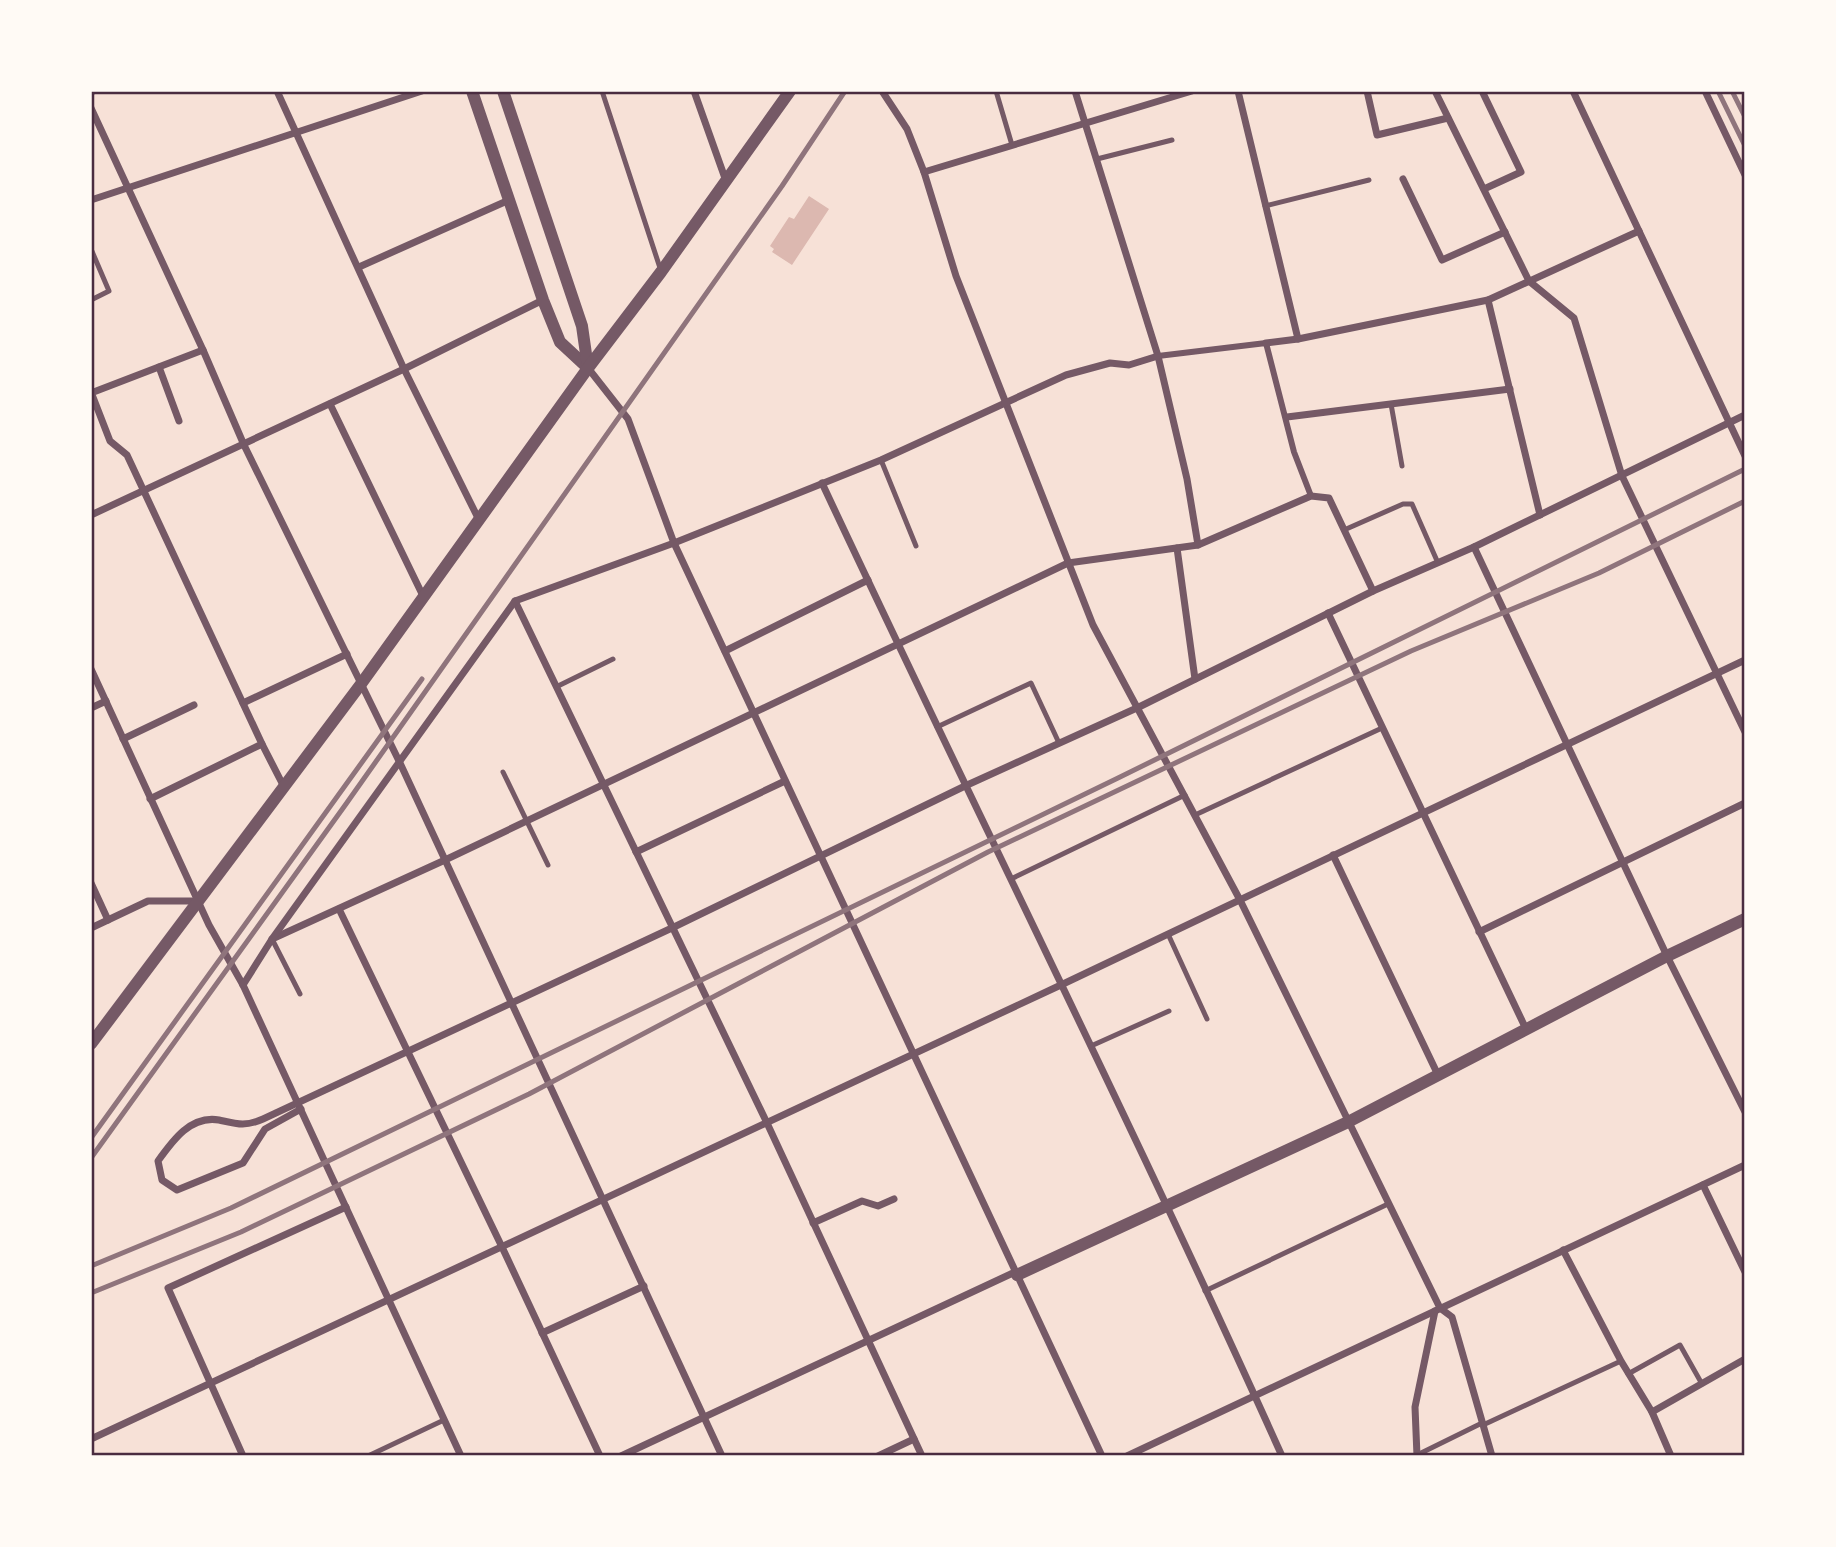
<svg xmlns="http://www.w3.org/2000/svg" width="1836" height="1547" font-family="'Noto Sans',sans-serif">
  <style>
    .water { fill: #dcb8b0 }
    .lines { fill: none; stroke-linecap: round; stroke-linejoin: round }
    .service { stroke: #755966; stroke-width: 5 }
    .pedestrian { stroke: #755966; stroke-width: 6 }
    .minor { stroke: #755966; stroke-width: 7 }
    .tertiary { stroke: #755966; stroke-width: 12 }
    .rail { stroke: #8f747c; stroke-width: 5 }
    .neatline { fill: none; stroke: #4a2c40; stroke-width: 2.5 }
  </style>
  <rect width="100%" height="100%" fill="#f7e1d7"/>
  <path class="water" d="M 809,196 L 829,209 L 792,265 L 772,252 L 774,249 L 770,246 L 789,217 L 794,219 Z"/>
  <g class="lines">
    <g class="service">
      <path d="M 602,91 L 661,271"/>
      <path d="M 996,91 L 1012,145"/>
      <path d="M 1097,159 L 1172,140"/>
      <path d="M 1265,206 L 1369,180"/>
      <path d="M 91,249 L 109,291 L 91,300"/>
      <path d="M 1391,404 L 1402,466"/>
      <path d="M 881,460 L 916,546"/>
      <path d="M 1344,530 L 1403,504 L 1412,504 L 1438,563"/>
      <path d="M 556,687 L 613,659"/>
      <path d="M 937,727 L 1031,683 L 1059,743"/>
      <path d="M 503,772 L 548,865"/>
      <path d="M 1195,815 L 1382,728"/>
      <path d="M 1011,879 L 1185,795"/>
      <path d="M 1168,934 L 1207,1019"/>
      <path d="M 272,939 L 300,994"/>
      <path d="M 1091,1046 L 1169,1011"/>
      <path d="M 1205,1291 L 1388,1204"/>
      <path d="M 1628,1374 L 1680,1345 L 1702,1384"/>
      <path d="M 1483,1425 L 1621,1361"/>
      <path d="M 1417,1455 L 1482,1423"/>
      <path d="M 368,1456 L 444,1420"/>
    </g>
    <path class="pedestrian" d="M 1158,356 L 1266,343 L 1294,452 L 1311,496"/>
    <g class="minor">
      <path d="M 277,91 L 404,369 L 479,520"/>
      <path d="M 694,91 L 726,181"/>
      <path d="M 882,91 L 907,129 L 924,172 L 956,276 L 1093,625 L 1240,900 L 1440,1308 L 1452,1317 L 1492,1456"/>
      <path d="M 1075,91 L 1158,356 L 1187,479 L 1198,545"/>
      <path d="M 1238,91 L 1298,339"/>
      <path d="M 1367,91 L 1377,135 L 1448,118"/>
      <path d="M 1435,91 L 1529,281 L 1574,318 L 1622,476 L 1745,732"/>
      <path d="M 1482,91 L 1521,172 L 1484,189"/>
      <path d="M 1573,91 L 1745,456"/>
      <path d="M 1705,91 L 1745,175"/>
      <path d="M 91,92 L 93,91"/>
      <path d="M 91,108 L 203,350 L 244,445 L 400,763 L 722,1456"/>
      <path d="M 924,172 L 1192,91"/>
      <path d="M 1403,179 L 1442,260 L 1505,232"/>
      <path d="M 91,200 L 422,91"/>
      <path d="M 359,267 L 509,200"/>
      <path d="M 1488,300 L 1540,515"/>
      <path d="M 1266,343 L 1298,339 L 1488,300 L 1639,231"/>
      <path d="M 159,367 L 179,421"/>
      <path d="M 588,368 L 628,419 L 674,543 L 1102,1456"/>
      <path d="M 91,392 L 110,441 L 127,455 L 262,744 L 150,799"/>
      <path d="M 91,393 L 203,350"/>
      <path d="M 330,404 L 424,598"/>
      <path d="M 1287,417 L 1510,389"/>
      <path d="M 822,483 C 974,808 1135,1129 1282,1456"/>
      <path d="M 91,515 L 404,369 L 543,300"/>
      <path d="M 1474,547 L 1667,956 L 1745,1112"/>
      <path d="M 1177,548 L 1195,679"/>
      <path d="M 515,601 L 767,1123 L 922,1456"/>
      <path d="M 1328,613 L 1526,1029"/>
      <path d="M 725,651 L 868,580"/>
      <path d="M 91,669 L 209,925 L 243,985 L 461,1456"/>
      <path d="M 243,703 L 347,654"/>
      <path d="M 91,708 L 106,701"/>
      <path d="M 123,739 L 194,705"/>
      <path d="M 262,744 L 284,787"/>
      <path d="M 636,852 L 785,781"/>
      <path d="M 1333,855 L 1438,1075"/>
      <path d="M 91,883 L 108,920"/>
      <path d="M 339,909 L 502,1247 L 600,1456"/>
      <path d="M 91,928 L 148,901 L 198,901"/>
      <path d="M 1479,932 L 1745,803"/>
      <path d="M 272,939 L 445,860 L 1068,563 L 1198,545 L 1311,496 L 1329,498 L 1373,591"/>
      <path d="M 243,985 L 272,939 L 515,601 L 674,543 L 881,460 L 1066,375 L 1110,363 L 1129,365 L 1158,356"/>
      <path d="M 301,1109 L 265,1129 L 243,1163 L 177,1190 L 162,1180 L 158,1161 C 173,1140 191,1115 219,1120 C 237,1124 245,1127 263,1119 L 674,927 L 965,786 L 1139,707 L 1373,591 L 1474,547 L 1745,415"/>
      <path d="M 1703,1185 L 1745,1272"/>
      <path d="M 813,1223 L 862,1201 L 878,1206 L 894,1199"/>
      <path d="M 1563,1250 L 1621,1361 L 1652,1412 L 1671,1456"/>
      <path d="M 542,1333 L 644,1286"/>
      <path d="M 1652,1412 L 1745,1359"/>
      <path d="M 91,1439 L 1063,984 L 1745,660"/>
      <path d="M 243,1456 L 168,1288 L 346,1207"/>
      <path d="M 621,1456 L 1015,1272"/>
      <path d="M 878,1456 L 914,1439"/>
      <path d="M 1127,1456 L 1745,1165"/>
      <path d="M 1417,1456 L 1415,1407 L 1435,1311"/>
    </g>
    <g class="tertiary">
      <path d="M 472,91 L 543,300 L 560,342 L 588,368"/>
      <path d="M 503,91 L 582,326 L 588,368"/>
      <path d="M 91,1044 L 361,684 L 588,368 L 661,272 L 790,91"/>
      <path d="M 1017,1275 L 1348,1122 L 1667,956 L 1745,919"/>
    </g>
    <g class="rail">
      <path d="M 1718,91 L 1745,146"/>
      <path d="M 1732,91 L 1745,117"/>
      <path d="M 91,1138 L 422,679"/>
      <path d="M 91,1158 L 346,804 L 782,186 L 845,91"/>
      <path d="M 91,1266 L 231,1208 L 1118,778 L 1745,469"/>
      <path d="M 91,1293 L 241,1232 L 529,1094 L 988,852 L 1411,651 L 1599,573 L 1745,501"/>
    </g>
  </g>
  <rect width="1836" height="1547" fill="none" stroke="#fffaf5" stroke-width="186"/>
  <rect x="93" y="93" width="1650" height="1361" class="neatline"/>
</svg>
